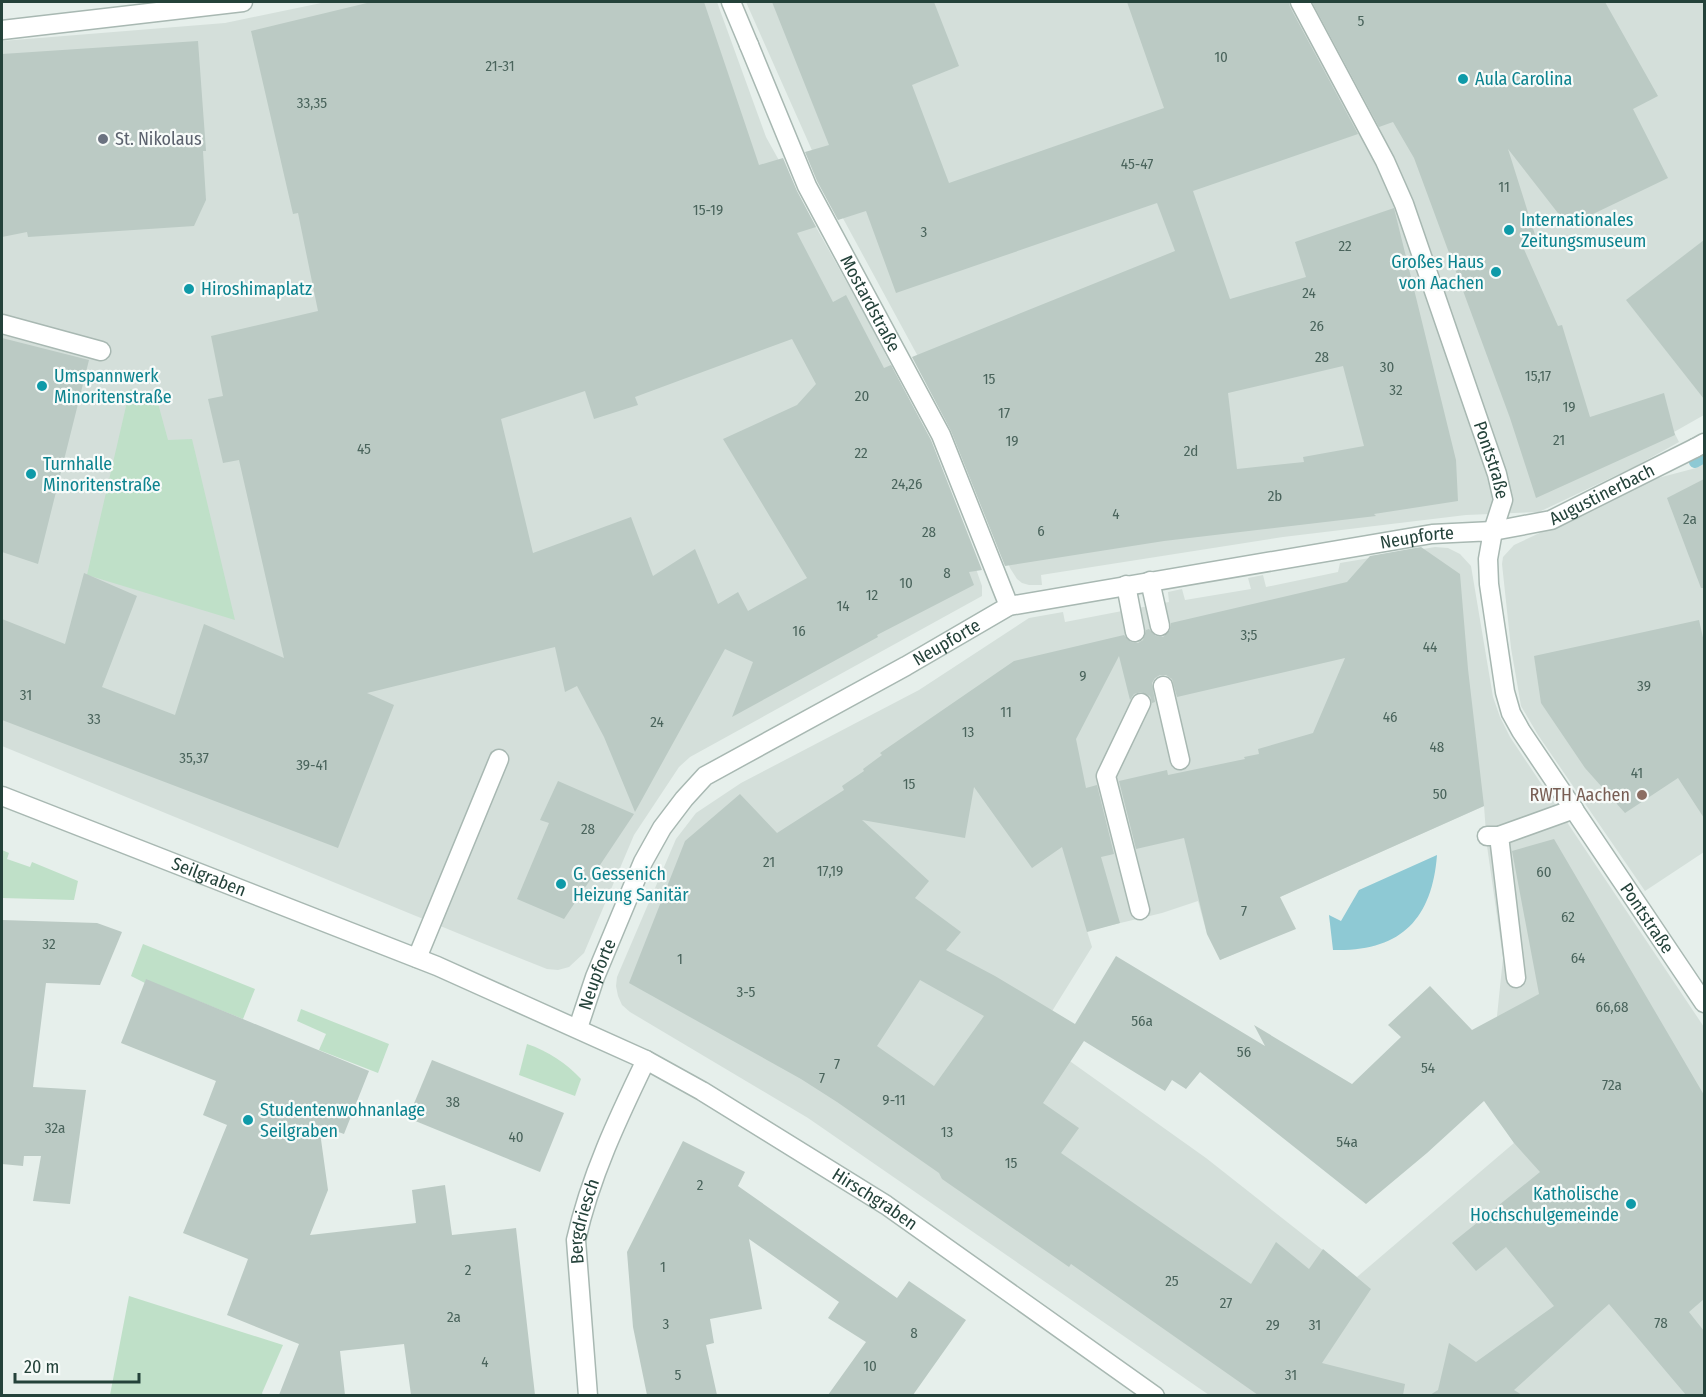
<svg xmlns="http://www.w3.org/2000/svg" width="1706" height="1397" font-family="'Fira Sans Condensed',sans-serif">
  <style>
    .built { fill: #d4dfda; fill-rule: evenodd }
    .green { fill: #bfe0c8 }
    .water { fill: #8ec9d4 }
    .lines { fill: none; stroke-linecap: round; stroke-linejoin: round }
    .stream { stroke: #8ec9d4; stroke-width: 12 }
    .building { fill: #bbcac4; fill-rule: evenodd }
    .service-casing { stroke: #a8b8b2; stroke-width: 21 }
    .pedestrian-casing { stroke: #a8b8b2; stroke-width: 21 }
    .minor-casing { stroke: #a8b8b2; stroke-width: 21 }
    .tertiary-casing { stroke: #a8b8b2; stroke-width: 21 }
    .service { stroke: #fff; stroke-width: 18 }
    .pedestrian { stroke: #fff; stroke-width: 18 }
    .minor { stroke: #fff; stroke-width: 18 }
    .tertiary { stroke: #fff; stroke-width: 18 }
    .culture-dot { fill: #0f9aa8; stroke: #f7fbf9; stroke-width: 2 }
    .worship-dot { fill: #6b7280; stroke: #f7fbf9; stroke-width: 2 }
    .education-dot { fill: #8d6e63; stroke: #f7fbf9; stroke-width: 2 }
    .labels { text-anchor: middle; stroke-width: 4.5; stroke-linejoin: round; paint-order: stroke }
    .number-label { font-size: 15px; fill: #4a645c }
    .culture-label { font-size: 18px; fill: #0d838f; stroke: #f7fbf9; text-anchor: start }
    .worship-label { font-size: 18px; fill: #5b616d; stroke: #f7fbf9; text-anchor: start }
    .street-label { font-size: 18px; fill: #24423a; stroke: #f7fbf9 }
    .education-label { font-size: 18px; fill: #785e54; stroke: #f7fbf9; text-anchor: end }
  </style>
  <rect width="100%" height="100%" fill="#e6efeb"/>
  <g class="built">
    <path d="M 326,2 L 717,2 L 766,137 L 866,317 L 933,446 L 982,586 L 982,596 L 690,757 L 679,767 L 634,835 L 584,953 L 569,967 L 558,970 L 547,969 L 472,939 L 2,746 L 2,41 L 225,23 Z"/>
    <path d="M 746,2 L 1564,2 L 1567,6 L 1574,2 L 1704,2 L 1704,415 L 1674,432 L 1679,442 L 1636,466 L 1539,512 L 1466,515 L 1283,537 L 1041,575 L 1042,585 L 1029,585 L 1022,583 L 1017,579 L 1010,568 L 959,432 L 839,211 Z"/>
    <path d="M 1704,464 L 1704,852 L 1645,891 L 1538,735 L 1521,706 L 1511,648 L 1502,564 L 1503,557 L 1514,545 L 1658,478 L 1696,468 Z"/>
    <path d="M 1435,547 L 1448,548 L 1460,554 L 1471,566 L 1493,697 L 1500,717 L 1510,737 L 1704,1027 L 1704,1395 L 1209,1395 L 808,1118 L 630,1012 L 622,1005 L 618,996 L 616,986 L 617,977 L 676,839 L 696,813 L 741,783 L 919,690 L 1029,618 L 1063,612 L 1065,622 L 1169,602 L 1168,592 L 1182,589 L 1185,600 L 1251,589 L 1248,578 L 1263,575 L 1266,587 L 1338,572 L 1340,563 ZM 1484,806 L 1487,846 L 1503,958 L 1497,1016 L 1530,1099 L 1506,1131 L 1514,1143 L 1357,1277 L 1206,1158 L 1036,1037 L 1092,947 L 1087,931 L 1162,913 L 1198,901 L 1207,934 L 1220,960 L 1234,954 L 1280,897 Z"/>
  </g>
  <g class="green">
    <path d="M 130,389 L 156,396 L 168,440 L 192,439 L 235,620 L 87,575 Z"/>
    <path d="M 2,850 L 9,853 L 7,859 L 30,867 L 32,862 L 78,881 L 74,900 L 2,898 Z"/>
    <path d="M 143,944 L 255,989 L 243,1019 L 146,980 L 145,983 L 131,976 Z"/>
    <path d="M 301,1009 L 389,1044 L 378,1073 L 319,1050 L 326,1034 L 297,1021 Z"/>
    <path d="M 527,1044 C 548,1051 566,1063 581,1079 L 575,1096 L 519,1075 Z"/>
    <path d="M 129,1296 L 283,1345 L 262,1393 L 263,1395 L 110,1395 Z"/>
  </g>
  <path class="water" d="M 1437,855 C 1432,920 1400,952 1333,950 L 1329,915 L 1341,921 L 1359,890 Z"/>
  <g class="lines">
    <path class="stream" d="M 1695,462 L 1704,457"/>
  </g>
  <g class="building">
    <path d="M 371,2 L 704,2 L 759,165 L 783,158 L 797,191 L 816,227 L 797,233 L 833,302 L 846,295 L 884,368 L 891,365 L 931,440 L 982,570 L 969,572 L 974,585 L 877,635 L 878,637 L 732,717 L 753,662 L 725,649 L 635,812 L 604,737 L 577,686 L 565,692 L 555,647 L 367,693 L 394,705 L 338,848 L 2,720 L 2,619 L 65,644 L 84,573 L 137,596 L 102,687 L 175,715 L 204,624 L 284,658 L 239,460 L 223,463 L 208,399 L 223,396 L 211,336 L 318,311 L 298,213 L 293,214 L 251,31 ZM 792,339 L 816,384 L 797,405 L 723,439 L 807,578 L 748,611 L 738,592 L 718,604 L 695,549 L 653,576 L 631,517 L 533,553 L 501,419 L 585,391 L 594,419 L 638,405 L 635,397 Z"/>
    <path d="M 772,2 L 934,2 L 959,66 L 912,85 L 949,183 L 1164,108 L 1127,2 L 1289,2 L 1290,7 L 1358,134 L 1193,191 L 1230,299 L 1306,277 L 1295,242 L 1394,208 L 1456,460 L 1458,501 L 1374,514 L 1376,516 L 1164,541 L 1005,566 L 951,431 L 912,357 L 1175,251 L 1157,203 L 896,293 L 866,211 L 838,220 L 817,181 L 805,152 L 829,145 ZM 1343,366 L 1364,446 L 1303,457 L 1304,462 L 1237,469 L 1228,393 Z"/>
    <path d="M 1312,2 L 1605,2 L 1658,96 L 1633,109 L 1668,178 L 1568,226 L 1508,149 L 1537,241 L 1523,247 L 1558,326 L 1562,325 L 1590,417 L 1664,393 L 1675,435 L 1536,498 L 1510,418 L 1414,158 L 1393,122 L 1379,127 Z"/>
    <path d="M 198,41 L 206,151 L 203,151 L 206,200 L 194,226 L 28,237 L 27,232 L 2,237 L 2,54 Z"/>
    <path d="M 1704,240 L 1704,399 L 1626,300 Z"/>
    <path d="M 2,338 L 89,360 L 38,564 L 2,552 Z"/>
    <path d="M 1704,479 L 1704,588 L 1701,588 L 1667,498 Z"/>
    <path d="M 1421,547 L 1460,574 L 1468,669 L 1484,806 L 1280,897 L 1296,929 L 1220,960 L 1207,934 L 1184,838 L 1136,849 L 1119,781 L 1167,770 L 1168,775 L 1245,759 L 1244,757 L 1259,754 L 1258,749 L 1313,733 L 1345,658 L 1177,697 L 1172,679 L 1166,675 L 1160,675 L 1155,678 L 1152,683 L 1155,702 L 1152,703 L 1150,696 L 1141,692 L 1134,694 L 1130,700 L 1119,656 L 1076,739 L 1086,788 L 1097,785 L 1114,854 L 1101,857 L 1120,923 L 1087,932 L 1062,847 L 1032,868 L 974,787 L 965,838 L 862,820 L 929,881 L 915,898 L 961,932 L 946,950 L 995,976 L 1075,1024 L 1116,956 L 1265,1046 L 1254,1025 L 1352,1084 L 1401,1037 L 1388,1025 L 1430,986 L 1472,1030 L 1539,994 L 1512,851 L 1554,839 L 1704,1095 L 1704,1299 L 1689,1312 L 1704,1331 L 1704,1395 L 1686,1395 L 1609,1304 L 1514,1390 L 1522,1395 L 1430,1395 L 1438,1390 L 1449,1343 L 1476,1362 L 1554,1306 L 1506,1247 L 1476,1271 L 1452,1243 L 1540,1172 L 1514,1143 L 1484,1101 L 1427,1153 L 1366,1204 L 1200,1072 L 1186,1089 L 1172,1080 L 1165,1091 L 1084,1041 L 1043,1103 L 1079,1128 L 1061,1153 L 1251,1284 L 1276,1242 L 1309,1269 L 1323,1249 L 1371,1289 L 1322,1363 L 1405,1384 L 1403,1395 L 1258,1395 L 1071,1264 L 1069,1267 L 942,1179 L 939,1173 L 837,1102 L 801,1079 L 629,983 L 685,841 L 740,794 L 777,833 L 844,790 L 842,786 L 864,771 L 863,769 L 882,755 L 880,753 L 1014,661 L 1124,635 L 1131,642 L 1138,643 L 1143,640 L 1146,630 L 1149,629 L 1156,636 L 1163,637 L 1170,630 L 1171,623 L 1347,582 L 1370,556 ZM 920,980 L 984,1016 L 934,1086 L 877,1046 Z"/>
    <path d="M 1699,620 L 1704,642 L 1704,818 L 1678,778 L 1625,813 L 1585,768 L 1541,703 L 1534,656 Z"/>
    <path d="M 558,781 L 634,814 L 564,919 L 517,899 L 549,823 L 540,820 Z"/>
    <path d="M 2,920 L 97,923 L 122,932 L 100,985 L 46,983 L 33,1087 L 86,1090 L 70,1204 L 33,1201 L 41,1156 L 24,1156 L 23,1166 L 2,1164 Z"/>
    <path d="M 146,979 L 369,1071 L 344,1134 L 319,1125 L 328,1190 L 310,1235 L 416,1223 L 412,1190 L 445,1185 L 452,1235 L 516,1228 L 535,1395 L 411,1395 L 404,1344 L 340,1351 L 345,1395 L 279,1395 L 299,1344 L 227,1315 L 248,1259 L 183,1233 L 227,1125 L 203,1115 L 216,1081 L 121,1043 Z"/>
    <path d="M 432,1060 L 564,1113 L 540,1172 L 408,1118 Z"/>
    <path d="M 683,1141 L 745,1172 L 738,1186 L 897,1298 L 909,1281 L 966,1320 L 913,1395 L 828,1395 L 866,1342 L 828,1318 L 839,1302 L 749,1239 L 762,1309 L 710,1319 L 714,1343 L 706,1345 L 717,1395 L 647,1395 L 633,1327 L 627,1252 Z"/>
  </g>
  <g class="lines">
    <defs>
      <g id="service">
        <path d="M 2,324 L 101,351"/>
        <path d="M 1150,581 L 1160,626"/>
        <path d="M 1126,585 L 1135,632"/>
        <path d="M 1163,686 L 1180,760"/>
        <path d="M 1487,836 L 1499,836 L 1574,809"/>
        <path d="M 1499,836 L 1516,978"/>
        <path d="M 1140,910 L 1106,776 L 1141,703"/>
      </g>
      <g id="pedestrian">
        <path d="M 731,2 L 749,45"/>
        <path id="s1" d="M 1300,2 L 1385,161 L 1404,204 L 1497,474 L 1503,500 L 1493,531"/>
        <path d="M 2,30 L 243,2"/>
        <path id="s2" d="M 1493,531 L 1551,520 L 1695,448"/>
      </g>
      <g id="minor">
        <path id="s3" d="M 749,45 L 807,186 L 941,435 L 1009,606"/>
        <path d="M 1695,448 L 1704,443"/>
        <path d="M 417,958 L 499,759"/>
        <path id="s4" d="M 578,1028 L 595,977 L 643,862 L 662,828 L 684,799 L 705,776 L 906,666 L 1009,606 L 1432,534 L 1493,531 L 1488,559 L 1489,584 L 1505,692 L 1511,713 L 1521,731 L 1704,1003"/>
        <path id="s5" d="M 588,1396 L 576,1240 C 590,1177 618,1118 646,1060"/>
      </g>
      <g id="tertiary">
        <path id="s6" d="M 2,796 L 437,966 L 646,1060 L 702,1091 L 886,1205 L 1155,1396"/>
      </g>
    </defs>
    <use href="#service" class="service-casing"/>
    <use href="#pedestrian" class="pedestrian-casing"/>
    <use href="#minor" class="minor-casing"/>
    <use href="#tertiary" class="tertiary-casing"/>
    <use href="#service" class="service"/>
    <use href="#pedestrian" class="pedestrian"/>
    <use href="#minor" class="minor"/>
    <use href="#tertiary" class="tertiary"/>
  </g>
  <g class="culture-dot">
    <circle cx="1463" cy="79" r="6"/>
    <circle cx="1509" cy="230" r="6"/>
    <circle cx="1496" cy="272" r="6"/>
    <circle cx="189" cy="289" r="6"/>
    <circle cx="42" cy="386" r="6"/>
    <circle cx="31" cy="474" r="6"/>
    <circle cx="561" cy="884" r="6"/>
    <circle cx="248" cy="1120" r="6"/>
    <circle cx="1631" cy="1204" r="6"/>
  </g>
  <circle class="worship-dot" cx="103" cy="139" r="6"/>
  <circle class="education-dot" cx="1642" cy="795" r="6"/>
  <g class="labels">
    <g class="number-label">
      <text x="1361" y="26">5</text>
      <text x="1221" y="62">10</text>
      <text x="500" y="71">21-31</text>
      <text x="312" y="108">33,35</text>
      <text x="1137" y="169">45-47</text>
      <text x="1504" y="192">11</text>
      <text x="708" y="215">15-19</text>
      <text x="924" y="237">3</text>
      <text x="1345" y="251">22</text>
      <text x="1309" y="298">24</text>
      <text x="1317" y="331">26</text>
      <text x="1322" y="362">28</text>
      <text x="1387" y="372">30</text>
      <text x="1538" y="381">15,17</text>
      <text x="989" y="384">15</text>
      <text x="1396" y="395">32</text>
      <text x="862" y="401">20</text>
      <text x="1569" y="412">19</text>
      <text x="1004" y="418">17</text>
      <text x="1559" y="445">21</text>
      <text x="1012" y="446">19</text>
      <text x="364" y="454">45</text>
      <text x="1191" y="456">2d</text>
      <text x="861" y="458">22</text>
      <text x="907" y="489">24,26</text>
      <text x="1275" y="501">2b</text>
      <text x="1116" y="519">4</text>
      <text x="1690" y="524">2a</text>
      <text x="1041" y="536">6</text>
      <text x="929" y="537">28</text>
      <text x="947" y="578">8</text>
      <text x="906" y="588">10</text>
      <text x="872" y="600">12</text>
      <text x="843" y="611">14</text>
      <text x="799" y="636">16</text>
      <text x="1249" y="640">3;5</text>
      <text x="1430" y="652">44</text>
      <text x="1083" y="681">9</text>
      <text x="1644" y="691">39</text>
      <text x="26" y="700">31</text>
      <text x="1006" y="717">11</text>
      <text x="1390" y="722">46</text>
      <text x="94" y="724">33</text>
      <text x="657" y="727">24</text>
      <text x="968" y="737">13</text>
      <text x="1437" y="752">48</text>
      <text x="194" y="763">35,37</text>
      <text x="312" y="770">39-41</text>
      <text x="1637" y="778">41</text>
      <text x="909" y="789">15</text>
      <text x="1440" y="799">50</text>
      <text x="588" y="834">28</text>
      <text x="769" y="867">21</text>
      <text x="830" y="876">17,19</text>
      <text x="1544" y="877">60</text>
      <text x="1244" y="916">7</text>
      <text x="1568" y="922">62</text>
      <text x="49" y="949">32</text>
      <text x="1578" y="963">64</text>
      <text x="680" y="964">1</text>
      <text x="746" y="997">3-5</text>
      <text x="1612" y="1012">66,68</text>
      <text x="1142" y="1026">56a</text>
      <text x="1244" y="1057">56</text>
      <text x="837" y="1069">7</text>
      <text x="1428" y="1073">54</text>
      <text x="822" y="1083">7</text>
      <text x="1612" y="1090">72a</text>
      <text x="894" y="1105">9-11</text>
      <text x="453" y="1107">38</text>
      <text x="55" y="1133">32a</text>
      <text x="947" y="1137">13</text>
      <text x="516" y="1142">40</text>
      <text x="1347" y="1147">54a</text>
      <text x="1011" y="1168">15</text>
      <text x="700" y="1190">2</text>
      <text x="663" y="1272">1</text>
      <text x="468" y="1275">2</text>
      <text x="1172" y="1286">25</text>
      <text x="1226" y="1308">27</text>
      <text x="454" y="1322">2a</text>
      <text x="1661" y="1328">78</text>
      <text x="666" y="1329">3</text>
      <text x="1273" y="1330">29</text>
      <text x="1315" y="1330">31</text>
      <text x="914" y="1338">8</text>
      <text x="485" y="1367">4</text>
      <text x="870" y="1371">10</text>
      <text x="678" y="1380">5</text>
      <text x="1291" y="1380">31</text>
    </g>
    <g class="culture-label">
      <text x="1475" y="85">Aula Carolina</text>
      <text x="1521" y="226">Internationales<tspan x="1521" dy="21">Zeitungsmuseum</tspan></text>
      <text x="1484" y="268" text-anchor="end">Großes Haus<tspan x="1484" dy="21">von Aachen</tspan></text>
      <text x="201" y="295">Hiroshimaplatz</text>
      <text x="54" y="382">Umspannwerk<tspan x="54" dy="21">Minoritenstraße</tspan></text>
      <text x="43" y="470">Turnhalle<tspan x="43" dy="21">Minoritenstraße</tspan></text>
      <text x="573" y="880">G. Gessenich<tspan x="573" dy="21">Heizung Sanitär</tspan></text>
      <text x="260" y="1116">Studentenwohnanlage<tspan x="260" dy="21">Seilgraben</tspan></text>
      <text x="1619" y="1200" text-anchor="end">Katholische<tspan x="1619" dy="21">Hochschulgemeinde</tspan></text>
    </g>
    <g class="worship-label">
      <text x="115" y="145">St. Nikolaus</text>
    </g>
    <g class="street-label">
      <text dy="6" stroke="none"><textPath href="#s3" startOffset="286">Mostardstraße</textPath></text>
      <text dy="6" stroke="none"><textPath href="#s1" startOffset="498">Pontstraße</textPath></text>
      <text dy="6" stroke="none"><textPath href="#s2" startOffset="116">Augustinerbach</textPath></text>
      <text dy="6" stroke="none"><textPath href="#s4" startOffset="1047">Neupforte</textPath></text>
      <text dy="6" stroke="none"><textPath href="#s4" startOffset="561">Neupforte</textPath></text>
      <text dy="6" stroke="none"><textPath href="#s6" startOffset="222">Seilgraben</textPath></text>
      <text dy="6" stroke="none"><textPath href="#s4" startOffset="1554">Pontstraße</textPath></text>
      <text dy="6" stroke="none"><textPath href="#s4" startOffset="57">Neupforte</textPath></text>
      <text dy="6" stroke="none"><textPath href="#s6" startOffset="964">Hirschgraben</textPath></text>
      <text dy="6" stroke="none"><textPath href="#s5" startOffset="176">Bergdriesch</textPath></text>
    </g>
    <g class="education-label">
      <text x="1630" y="801">RWTH Aachen</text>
    </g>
  </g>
  <rect width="1706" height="1397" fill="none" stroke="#24423a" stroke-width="6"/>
  <path d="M15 1373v9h124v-9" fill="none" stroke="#24423a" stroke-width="3"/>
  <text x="24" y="1373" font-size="18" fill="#24423a" stroke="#f7fbf9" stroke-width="4.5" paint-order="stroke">20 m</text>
</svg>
